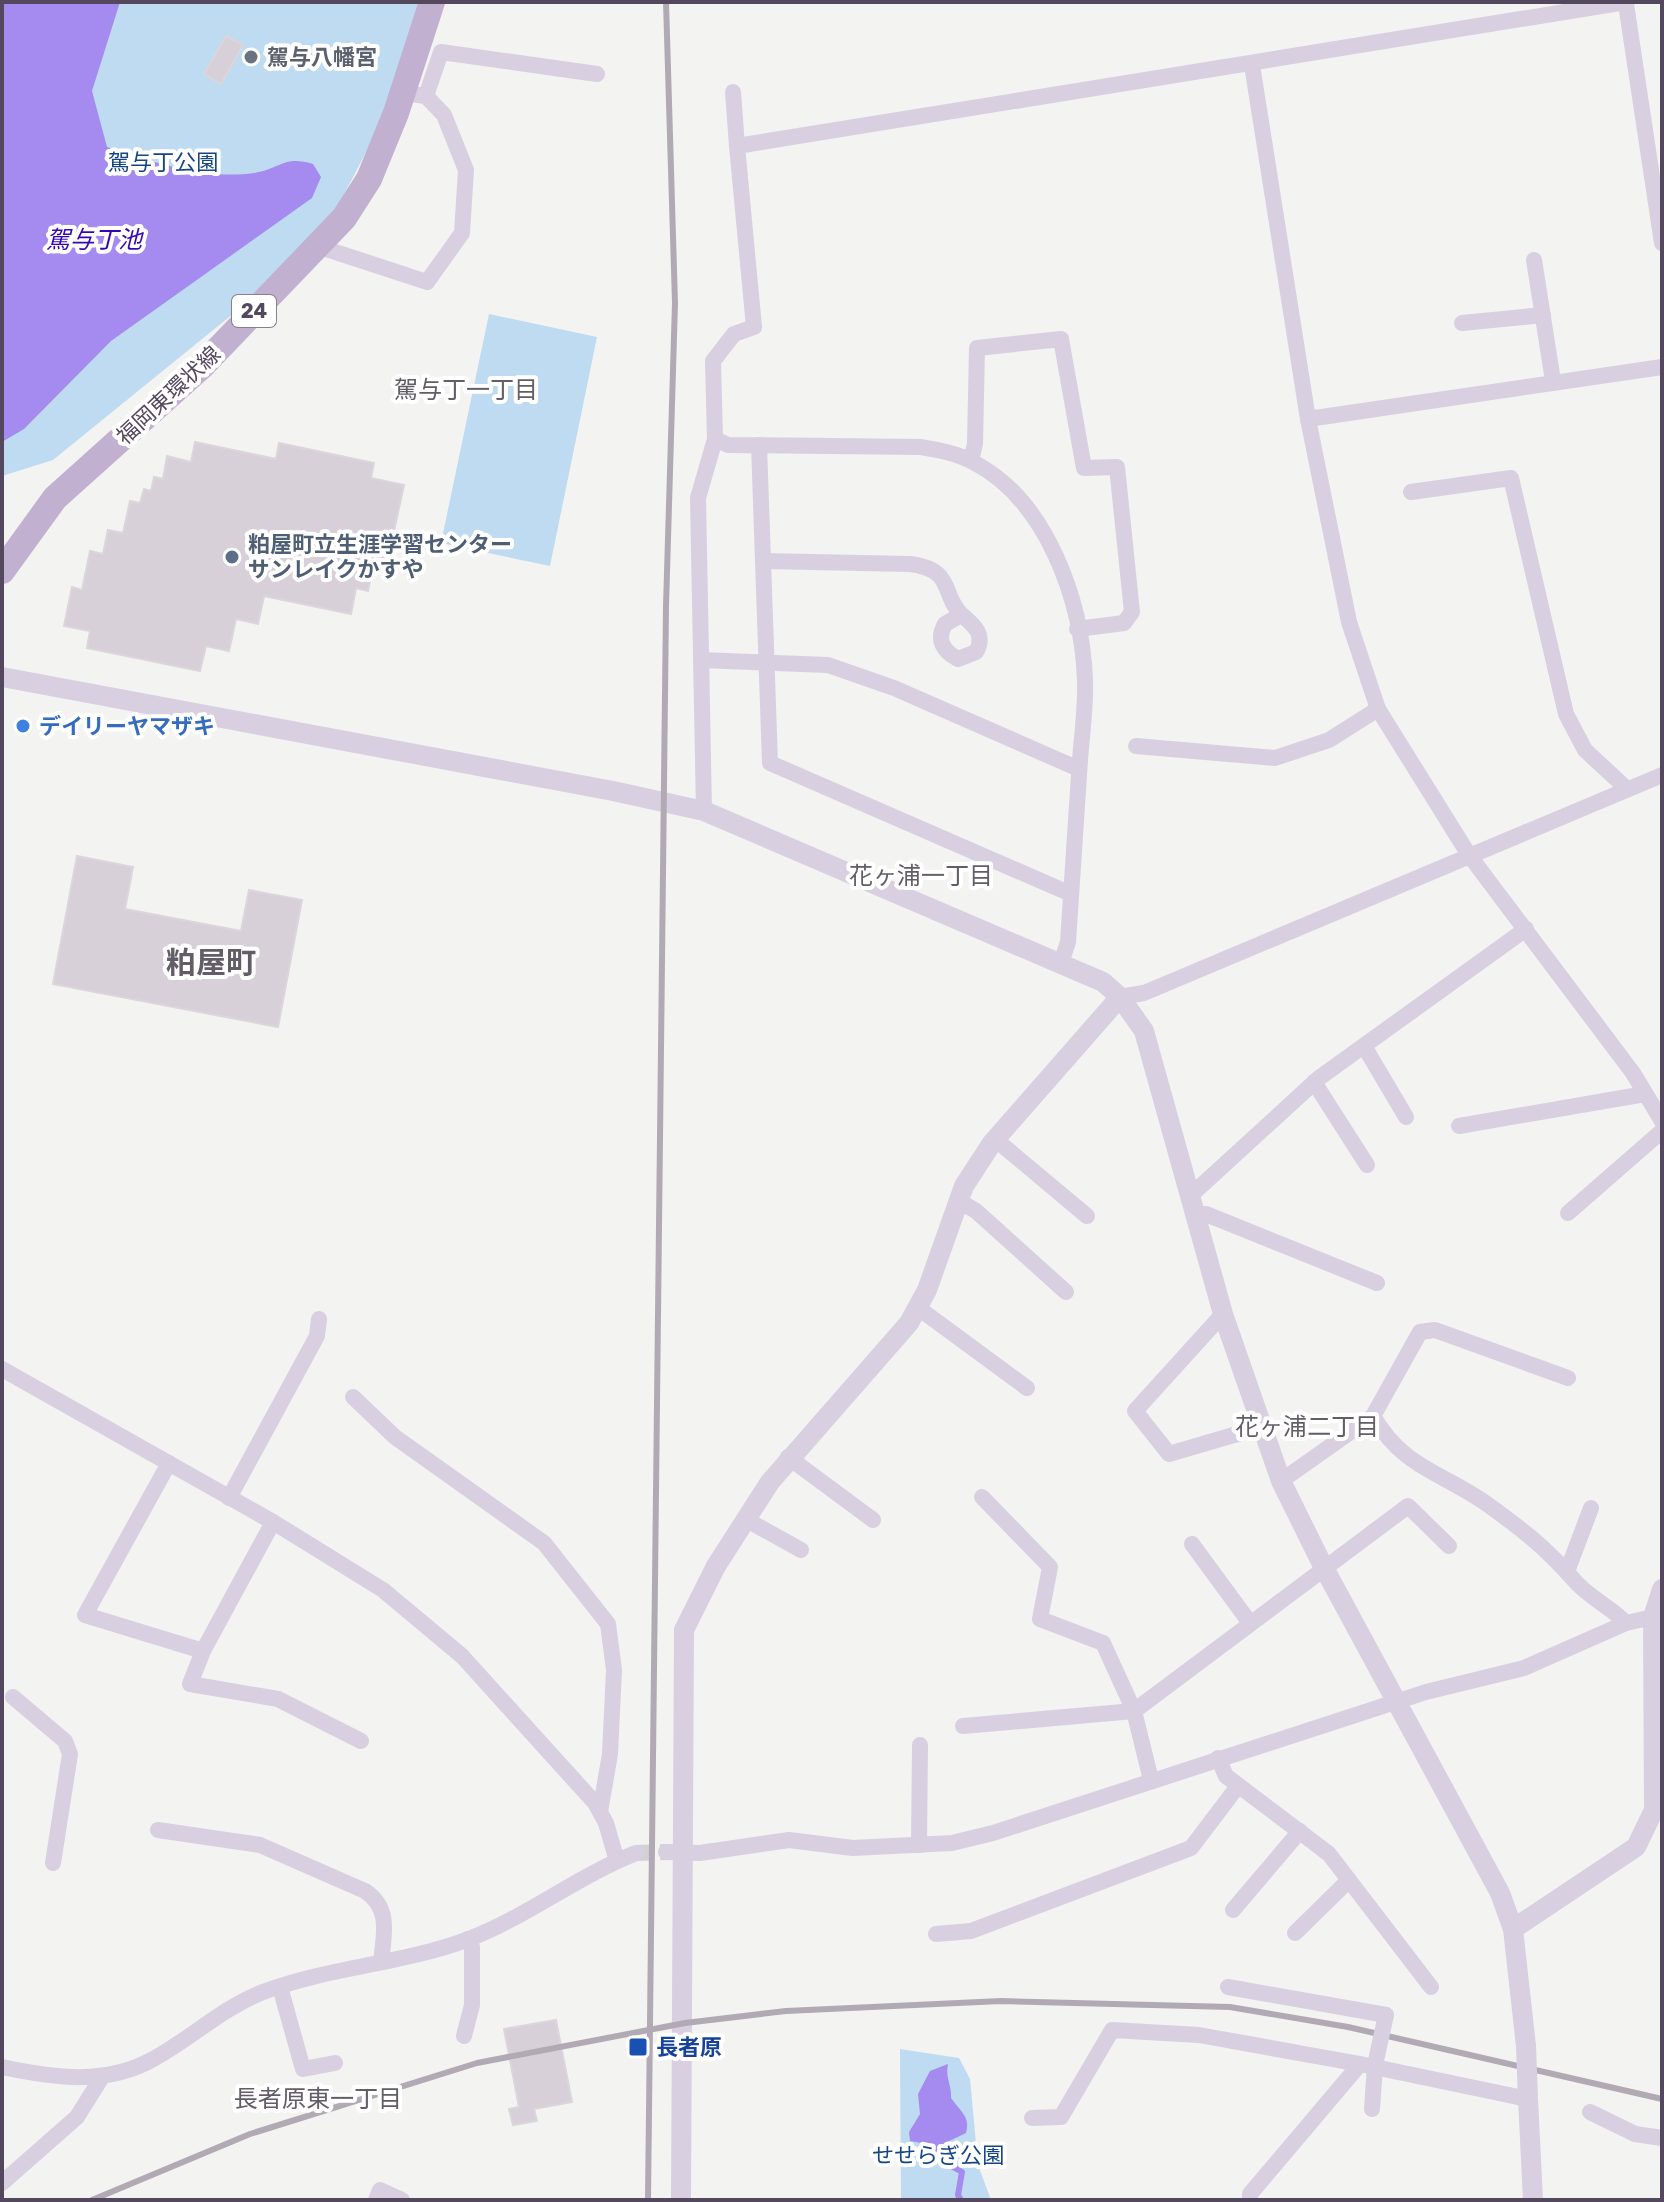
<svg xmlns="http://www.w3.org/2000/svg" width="1664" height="2202" font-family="Rubik,'Noto Sans JP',sans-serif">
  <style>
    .green { fill: #bedbf1 }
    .water { fill: #a58af0 }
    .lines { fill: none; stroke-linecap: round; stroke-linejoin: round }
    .stream { stroke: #a58af0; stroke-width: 6 }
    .building { fill: #d7d0d8; stroke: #dbd5dc; stroke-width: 2 }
    .minor-tunnel { stroke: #d3d1d4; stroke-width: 16; stroke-dasharray: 16 8; stroke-linecap: butt }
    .minor { stroke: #d8cfe1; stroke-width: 16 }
    .tertiary { stroke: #d8cfe1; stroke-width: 20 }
    .primary { stroke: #c2b0d0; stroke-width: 26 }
    .rail { stroke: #b1aab4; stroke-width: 6 }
    .minor-bridge { stroke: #d8cfe1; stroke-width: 16 }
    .tertiary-bridge { stroke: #d8cfe1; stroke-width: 20 }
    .worship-dot { fill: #6b7280; stroke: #fff; stroke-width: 3 }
    .service-dot { fill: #5c6f8a; stroke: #fff; stroke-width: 3 }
    .shop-dot { fill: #3f7fe0; stroke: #fff; stroke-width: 3 }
    .transit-dot { fill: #1a4fb4; stroke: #fff; stroke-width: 3 }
    .labels { text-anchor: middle; stroke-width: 8; stroke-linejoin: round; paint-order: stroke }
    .shield { fill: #fff; stroke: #877f8f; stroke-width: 2 }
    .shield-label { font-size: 20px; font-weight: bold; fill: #54485f }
    .worship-label { font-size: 22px; font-weight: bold; fill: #5b616d; stroke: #fff; text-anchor: start }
    .park-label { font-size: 22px; fill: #144685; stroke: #fff }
    .street-label { font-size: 22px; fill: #54485f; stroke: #fff }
    .service-label { font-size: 22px; font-weight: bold; fill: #4e5e75; stroke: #fff; text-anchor: start }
    .shop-label { font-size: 22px; font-weight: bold; fill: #366cbe; stroke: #fff; text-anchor: start }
    .transit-label { font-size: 22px; font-weight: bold; fill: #164399; stroke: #fff; text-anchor: start }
    .water-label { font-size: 24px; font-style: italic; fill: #3506b3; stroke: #fff }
    .neighbourhood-label { font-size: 24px; fill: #625d66; stroke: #fff }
    .district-label { font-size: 30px; font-weight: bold; fill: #625d66; stroke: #fff }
  </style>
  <rect width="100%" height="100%" fill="#f3f3f1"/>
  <g class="green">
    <path d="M 2,2 L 421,2 L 390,106 L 338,206 L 281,275 L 53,460 L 2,476 Z"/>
    <path d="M 489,314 L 597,337 L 550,566 L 441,543 Z"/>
    <path d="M 900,2049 L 959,2058 L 970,2079 L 978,2165 L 991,2200 L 901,2200 Z"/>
  </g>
  <g class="water">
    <path d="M 2,2 L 120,2 L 92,91 L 107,147 C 152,162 206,180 254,173 C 281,169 283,155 313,164 L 321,177 L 312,198 L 111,341 L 24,429 L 2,442 Z"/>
    <path d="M 948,2064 C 945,2078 952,2085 951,2098 C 960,2111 971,2117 966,2133 L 939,2146 L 910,2141 L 909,2132 L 920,2114 L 918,2094 L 930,2071 Z"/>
  </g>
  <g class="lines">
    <path class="stream" d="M 935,2146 L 944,2162 L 962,2172 L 958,2195 L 961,2200"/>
  </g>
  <g class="building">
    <path d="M 226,36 L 243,45 L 221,84 L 204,74 Z"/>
    <path d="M 195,442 L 276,459 L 279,443 L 374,463 L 371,478 L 404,485 L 388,559 L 375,556 L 368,591 L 356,588 L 351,614 L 264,596 L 258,624 L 236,619 L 229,651 L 206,646 L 200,671 L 87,648 L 90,631 L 64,626 L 72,587 L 82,590 L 90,551 L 103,554 L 108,530 L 123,533 L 130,501 L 140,503 L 144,489 L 151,491 L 154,477 L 163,479 L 167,456 L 191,462 Z"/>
    <path d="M 77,856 L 133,867 L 125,909 L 241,931 L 249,890 L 302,900 L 278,1027 L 53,984 Z"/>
    <path d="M 556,2020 L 572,2102 L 534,2109 L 537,2121 L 513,2125 L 509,2109 L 519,2107 L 504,2029 Z"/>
  </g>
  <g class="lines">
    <path class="minor-tunnel" d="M 636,1853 L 666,1852"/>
    <g class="minor">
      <path d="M 1626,4 L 1662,243"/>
      <path d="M 1252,65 L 1308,419 L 1349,622 L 1378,709 L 1469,855 L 1633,1073 L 1662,1121"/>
      <path d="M 733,92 L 737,146"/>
      <path d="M 426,96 L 441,52 L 597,74"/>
      <path d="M 317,246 L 427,282 L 462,233 L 466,170 L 444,115 L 426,96 L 403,93"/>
      <path d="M 1534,260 L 1553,381"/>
      <path d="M 1462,323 L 1543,315"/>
      <path d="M 1308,419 L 1662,367"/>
      <path d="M 715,439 L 728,445 L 920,447 C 938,450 957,453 973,462 C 1047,500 1082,601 1085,680 C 1086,706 1082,734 1080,760 C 1076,820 1072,881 1068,942 L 1061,963"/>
      <path d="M 759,445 L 770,763 L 1071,894"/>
      <path d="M 971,460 L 975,444 L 977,348 L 1061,339 L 1084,468 L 1117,467 L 1132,612 L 1124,623 L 1077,629"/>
      <path d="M 1411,492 L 1511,478 L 1566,714 L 1585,750 L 1627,789"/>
      <path d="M 763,561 L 910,564 C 956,570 940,594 962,615 C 974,625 986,635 976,652 L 958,659 C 943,651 936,640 945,624 L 961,615"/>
      <path d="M 701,660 L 828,665 L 894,688 L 1079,769"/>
      <path d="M 1136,746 L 1275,758 L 1329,740 L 1378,709"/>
      <path d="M 704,811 L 698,498 L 715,439 L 713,361 L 734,334 L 754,327 L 737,146 L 1626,2"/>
      <path d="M 1120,997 L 1144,993 L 1662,775"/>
      <path d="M 1364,1046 L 1406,1117"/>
      <path d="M 1314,1082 L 1367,1165"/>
      <path d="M 1459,1126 L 1645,1094"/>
      <path d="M 995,1139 L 1087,1216"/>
      <path d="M 1190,1196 L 1319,1078 L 1526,929"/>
      <path d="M 959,1201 L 976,1211 L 1066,1292"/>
      <path d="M 1568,1213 L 1662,1131"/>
      <path d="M 1196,1217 L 1206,1214 L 1377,1283"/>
      <path d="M 917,1307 L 1027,1388"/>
      <path d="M 1223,1314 L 1135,1411 L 1169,1454 L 1261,1427"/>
      <path d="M 2,1369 L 273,1522 L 383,1590 L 462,1656 L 595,1803 L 606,1823 L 617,1861"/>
      <path d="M 353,1397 L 395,1437 L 544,1543 L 608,1624 L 614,1670 L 610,1754 L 600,1812"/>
      <path d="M 1373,1416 C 1404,1469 1442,1472 1487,1504 C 1523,1530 1545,1547 1574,1580 C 1588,1597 1611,1607 1626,1623"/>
      <path d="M 788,1457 L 873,1520"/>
      <path d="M 169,1463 L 85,1615 L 203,1651"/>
      <path d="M 1281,1481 L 1373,1416 L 1420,1332 L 1435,1330 L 1568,1378"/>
      <path d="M 982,1497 L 1050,1567 L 1040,1619 L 1103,1643 L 1134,1711 L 1151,1780"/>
      <path d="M 229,1498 L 317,1336 L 319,1319"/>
      <path d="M 745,1519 L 801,1550"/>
      <path d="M 273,1522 L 203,1651 L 190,1684 L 278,1699 L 361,1741"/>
      <path d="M 1192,1544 L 1250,1623"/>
      <path d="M 1568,1569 L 1591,1508"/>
      <path d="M 13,1697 L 65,1741 L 70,1754 L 53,1863"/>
      <path d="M 963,1726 L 1134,1711 L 1408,1506 L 1449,1546"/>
      <path d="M 1218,1758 L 1226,1776 L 1329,1854 L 1431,1987"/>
      <path d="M 158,1830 L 260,1845 L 365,1891 C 391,1908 384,1934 381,1962"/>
      <path d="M 919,1845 L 920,1745"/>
      <path d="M 666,1852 L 700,1853 L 789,1840 L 853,1848 L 952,1843 L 993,1833 L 1426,1692 L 1524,1668 L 1626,1623 L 1653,1617"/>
      <path d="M 1233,1910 L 1300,1831"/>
      <path d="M 1295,1933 L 1349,1880"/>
      <path d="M 936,1934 L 971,1931 L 1191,1848 L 1238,1786"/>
      <path d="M 280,1987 L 303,2069 L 335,2063"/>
      <path d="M 1228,1987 L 1386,2015"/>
      <path d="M 464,2036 L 472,2005 L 472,1947 L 468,1939"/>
      <path d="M 2,2067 C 54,2078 107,2086 155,2058 C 193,2037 222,2008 263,1992 C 329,1967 403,1964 469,1939 C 528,1916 578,1876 636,1853"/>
      <path d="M 1372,2109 L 1375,2065"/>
      <path d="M 1590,2112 L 1635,2134 L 1662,2138"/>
      <path d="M 1032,2118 L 1061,2117 L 1112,2030 L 1199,2035 L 1360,2064"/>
      <path d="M 2,2183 L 77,2117 L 102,2077"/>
      <path d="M 376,2200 L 380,2190 L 402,2200"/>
      <path d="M 1250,2200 L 1250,2194 L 1360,2064 L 1528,2099"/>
    </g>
    <g class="tertiary">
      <path d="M 2,677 L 613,791 L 704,811 L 1103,982 L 1120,997 L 1144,1031 L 1223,1314 L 1281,1481 L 1323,1566 L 1500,1893 L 1513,1929"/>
      <path d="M 1526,2046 L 1513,1929 L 1636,1847 L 1654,1810 L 1653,1617 L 1662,1589"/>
      <path d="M 1528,2099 L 1533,2200"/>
      <path d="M 681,2200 L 684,1630 L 716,1566 L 770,1482 L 909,1323 L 927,1290 L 964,1186 L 992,1143 L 1120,997"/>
    </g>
    <path class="primary" d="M 2,571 L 55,498 L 202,366 L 344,218 L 369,179 L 396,113 L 432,2"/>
    <g class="rail">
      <path d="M 92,2200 L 250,2134 L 477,2063 L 685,2023 L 786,2011 L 1001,2001 L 1230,2007 L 1348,2027 L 1662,2099"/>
      <path d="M 648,2200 L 666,606 L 675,303 L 666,2"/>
    </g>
    <path class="minor-bridge" d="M 1375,2065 L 1386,2015"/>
    <path class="tertiary-bridge" d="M 1526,2046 L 1528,2099"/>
  </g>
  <circle class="worship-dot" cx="251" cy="57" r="8"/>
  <circle class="service-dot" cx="232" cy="557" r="8"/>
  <circle class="shop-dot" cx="23" cy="726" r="8"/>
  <rect class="transit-dot" x="628" y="2037" width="20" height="20" rx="4"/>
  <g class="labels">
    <rect class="shield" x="232" y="295" width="44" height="32" rx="6"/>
    <g class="shield-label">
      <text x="254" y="318">24</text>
    </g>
    <g class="worship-label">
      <text x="267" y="65">駕与八幡宮</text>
    </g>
    <g class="park-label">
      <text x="163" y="170">駕与丁公園</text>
      <text x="938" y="2163">せせらぎ公園</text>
    </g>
    <g class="street-label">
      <text transform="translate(168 395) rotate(-43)" y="8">福岡東環状線</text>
    </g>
    <g class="service-label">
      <text x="248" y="552">粕屋町立生涯学習センター<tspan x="248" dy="25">サンレイクかすや</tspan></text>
    </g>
    <g class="shop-label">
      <text x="39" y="734">デイリーヤマザキ</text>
    </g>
    <g class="transit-label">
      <text x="656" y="2055">長者原</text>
    </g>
    <g class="water-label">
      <text x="94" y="248">駕与丁池</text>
    </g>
    <g class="neighbourhood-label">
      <text x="466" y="398">駕与丁一丁目</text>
      <text x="921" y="884">花ヶ浦一丁目</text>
      <text x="1307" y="1435">花ヶ浦二丁目</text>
      <text x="318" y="2107">長者原東一丁目</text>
    </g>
    <g class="district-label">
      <text x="211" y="973">粕屋町</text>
    </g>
  </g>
  <rect width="1664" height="2202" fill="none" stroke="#54485f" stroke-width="8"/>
</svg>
